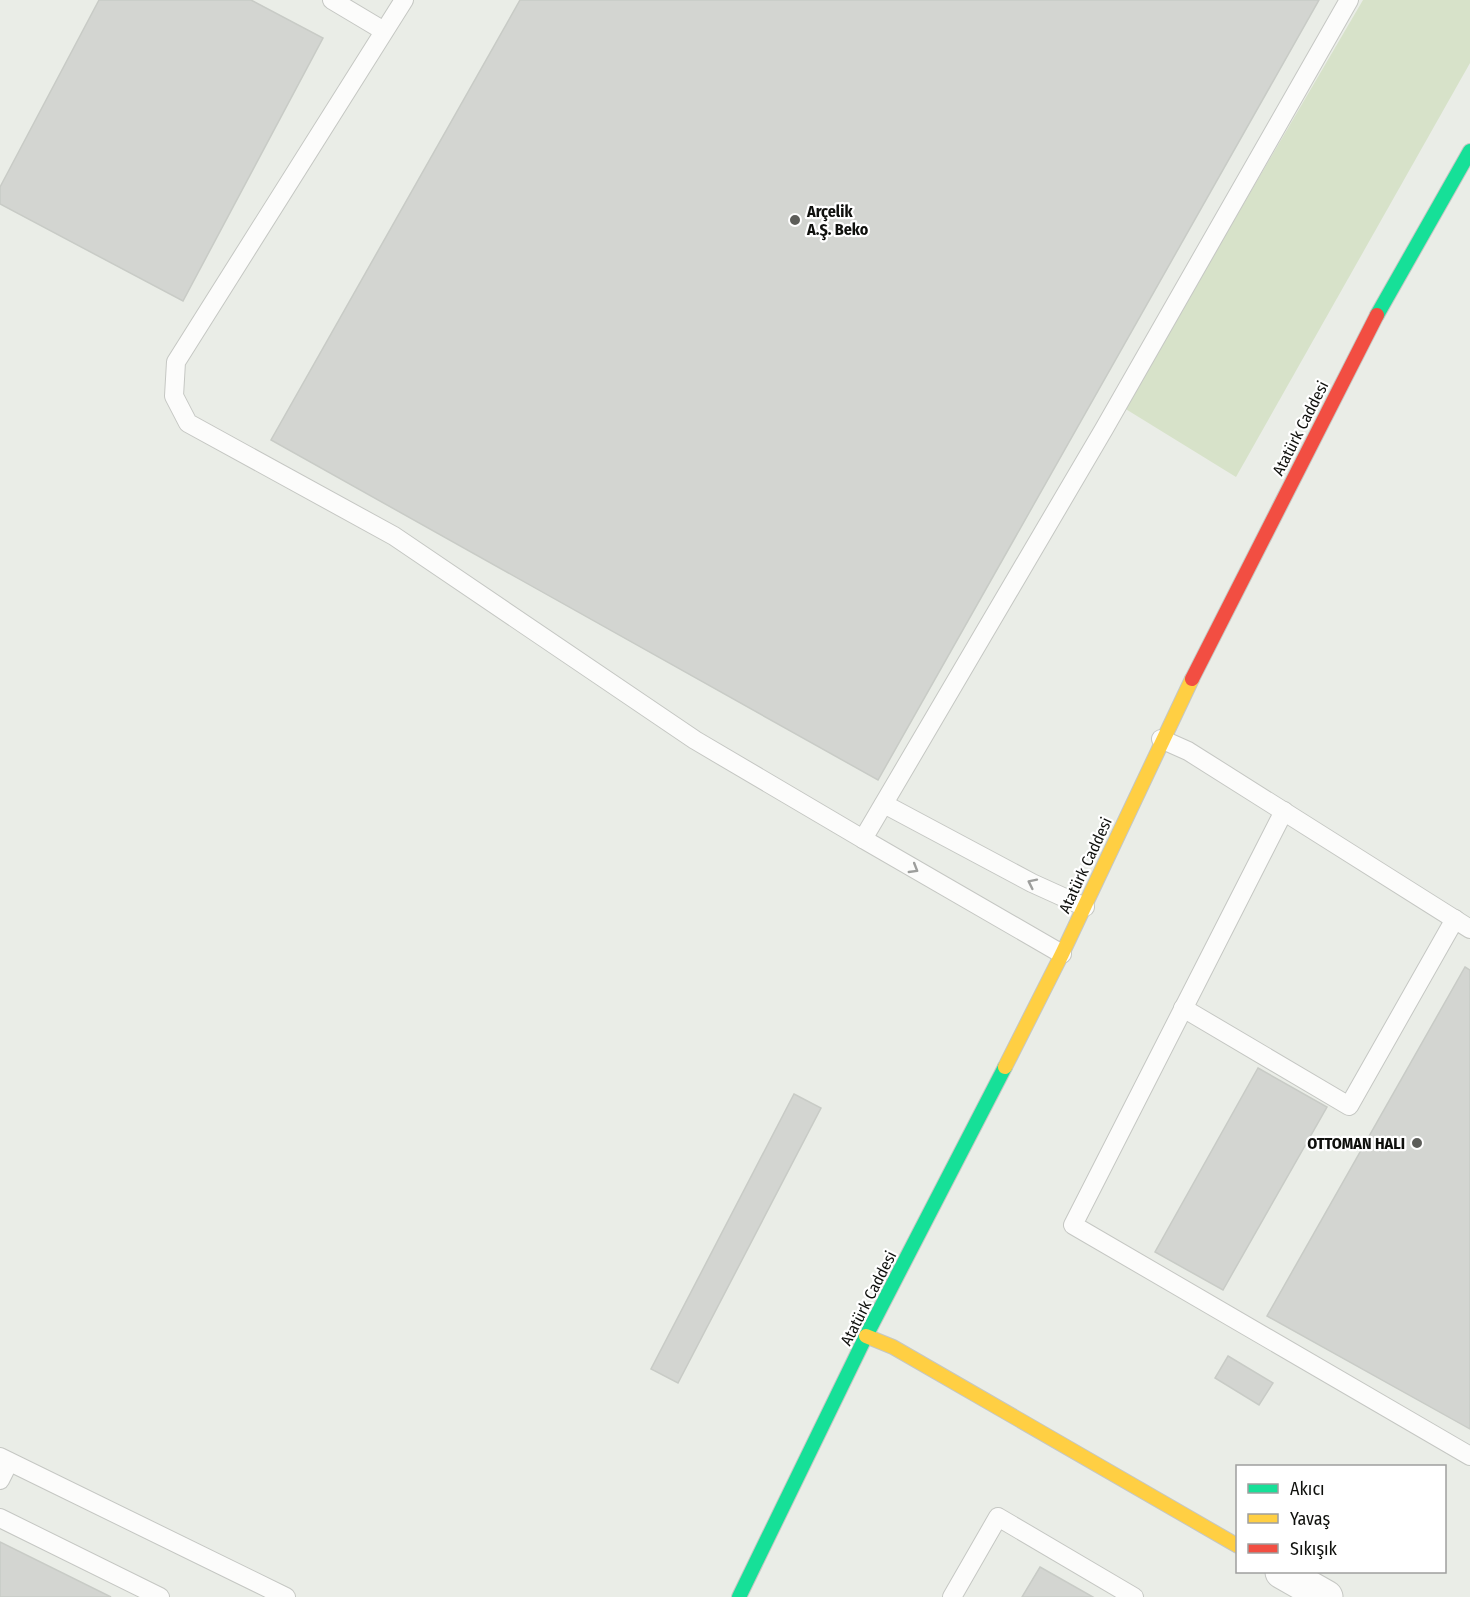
<svg xmlns="http://www.w3.org/2000/svg" width="1470" height="1597" font-family="'Fira Sans Condensed',sans-serif">
  <style>
    .green { fill: #d7e2c9 }
    .building { fill: #d3d5d1; stroke: #c8cbc6; stroke-width: 1.5 }
    .lines { fill: none; stroke-linecap: round; stroke-linejoin: round }
    .lane-casing { stroke: #c5c7c3; stroke-width: 20 }
    .street-casing { stroke: #c5c7c3; stroke-width: 35 }
    .fast-casing { stroke: #c5c7c3; stroke-width: 16 }
    .slow-casing { stroke: #c5c7c3; stroke-width: 16 }
    .jam-casing { stroke: #c5c7c3; stroke-width: 16 }
    .lane { stroke: #fcfcfb; stroke-width: 18 }
    .street { stroke: #fcfcfb; stroke-width: 33 }
    .fast { stroke: #16e098; stroke-width: 14 }
    .slow { stroke: #ffcf43; stroke-width: 14 }
    .jam { stroke: #f24e42; stroke-width: 14 }
    .oneway { stroke: #9d9e9c }
    .poi-dot { fill: #5c5d59; stroke: #fff; stroke-width: 2 }
    .labels { text-anchor: middle; stroke-width: 4.5; stroke-linejoin: round; paint-order: stroke }
    .poi-label { font-size: 16px; font-weight: bold; fill: #0f100d; stroke: #fff; text-anchor: start }
    .street-label { font-size: 16px; fill: #0f100d; stroke: #fff }
  </style>
  <rect width="100%" height="100%" fill="#eaede7"/>
  <path class="green" d="M 1363,0 L 1470,0 L 1470,63 L 1236,477 L 1124,408 Z"/>
  <g class="building">
    <path d="M 99,0 L 251,0 L 323,38 L 183,301 L 0,204 L 0,187 Z"/>
    <path d="M 520,0 L 1319,0 L 878,780 L 271,440 Z"/>
    <path d="M 1465,967 L 1470,970 L 1470,1429 L 1267,1316 Z"/>
    <path d="M 1258,1068 L 1327,1107 L 1223,1290 L 1155,1252 Z"/>
    <path d="M 794,1094 L 821,1108 L 678,1383 L 651,1369 Z"/>
    <path d="M 1228,1356 L 1273,1383 L 1259,1405 L 1215,1378 Z"/>
    <path d="M 0,1542 L 111,1597 L 0,1597 Z"/>
    <path d="M 1040,1567 L 1093,1597 L 1022,1597 Z"/>
  </g>
  <g class="lines">
    <defs>
      <g id="lane">
        <path d="M 332,0 L 384,31"/>
        <path d="M 404,0 L 176,362 L 174,396 L 188,423 L 394,536 L 695,740 L 863,839 L 1104,429 L 1349,0"/>
        <path d="M 1161,739 L 1188,751 L 1470,929"/>
        <path d="M 884,804 L 1032,883 L 1085,907"/>
        <path d="M 1284,811 L 1073,1225 L 1470,1456"/>
        <path d="M 863,839 L 1062,954"/>
        <path d="M 1183,1008 L 1349,1106 L 1455,919"/>
        <path d="M 0,1457 L 286,1597"/>
        <path d="M 0,1480 L 9,1462"/>
        <path d="M 0,1518 L 160,1597"/>
        <path d="M 952,1597 L 998,1517 L 1134,1597"/>
      </g>
      <path id="street" d="M 1282,1572 L 1326,1597"/>
      <g id="fast">
        <path d="M 1377,315 L 1470,151"/>
        <path d="M 739,1597 L 866,1336 L 1005,1067"/>
      </g>
      <g id="slow">
        <path d="M 1005,1067 L 1062,954 L 1192,679"/>
        <path d="M 866,1336 L 893,1347 L 1238,1546"/>
      </g>
      <path id="jam" d="M 1192,679 L 1377,315"/>
    </defs>
    <use href="#lane" class="lane-casing"/>
    <use href="#street" class="street-casing"/>
    <use href="#fast" class="fast-casing"/>
    <use href="#slow" class="slow-casing"/>
    <use href="#jam" class="jam-casing"/>
    <use href="#lane" class="lane"/>
    <use href="#street" class="street"/>
    <use href="#fast" class="fast"/>
    <use href="#slow" class="slow"/>
    <use href="#jam" class="jam"/>
  </g>
  <defs><path id="oneway-chevron" d="M-2-3.5L2.5 0L-2 3.5" fill="none" stroke-width="1.6" stroke-linecap="round" stroke-linejoin="round" transform="scale(1.5)"/></defs>
  <g class="oneway">
    <use href="#oneway-chevron" transform="translate(914 869) rotate(31)"/>
    <use href="#oneway-chevron" transform="translate(1032 883) rotate(-154)"/>
  </g>
  <g class="poi-dot">
    <circle cx="795" cy="220" r="6"/>
    <circle cx="1417" cy="1143" r="6"/>
  </g>
  <g class="labels">
    <g class="poi-label">
      <text x="807" y="217">Arçelik<tspan x="807" dy="18">A.Ş. Beko</tspan></text>
      <text x="1405" y="1149" text-anchor="end">OTTOMAN HALI</text>
    </g>
    <g class="street-label">
      <text transform="translate(1300 428) rotate(-63)" y="6">Atatürk Caddesi</text>
      <text transform="translate(1085 865) rotate(-65)" y="6">Atatürk Caddesi</text>
      <text transform="translate(868 1298) rotate(-63)" y="6">Atatürk Caddesi</text>
    </g>
  </g>
  <rect x="1236" y="1465" width="210" height="108" fill="#ffffff" stroke="#9f9f9e" stroke-width="1.5"/>
  <rect x="1248" y="1484" width="30" height="9" fill="#16e098" stroke="#9f9f9e" stroke-width="1.5"/>
  <text x="1290" y="1495" font-size="18" fill="#0f100d">Akıcı</text>
  <rect x="1248" y="1514" width="30" height="9" fill="#ffcf43" stroke="#9f9f9e" stroke-width="1.5"/>
  <text x="1290" y="1525" font-size="18" fill="#0f100d">Yavaş</text>
  <rect x="1248" y="1544" width="30" height="9" fill="#f24e42" stroke="#9f9f9e" stroke-width="1.5"/>
  <text x="1290" y="1555" font-size="18" fill="#0f100d">Sıkışık</text>
</svg>
